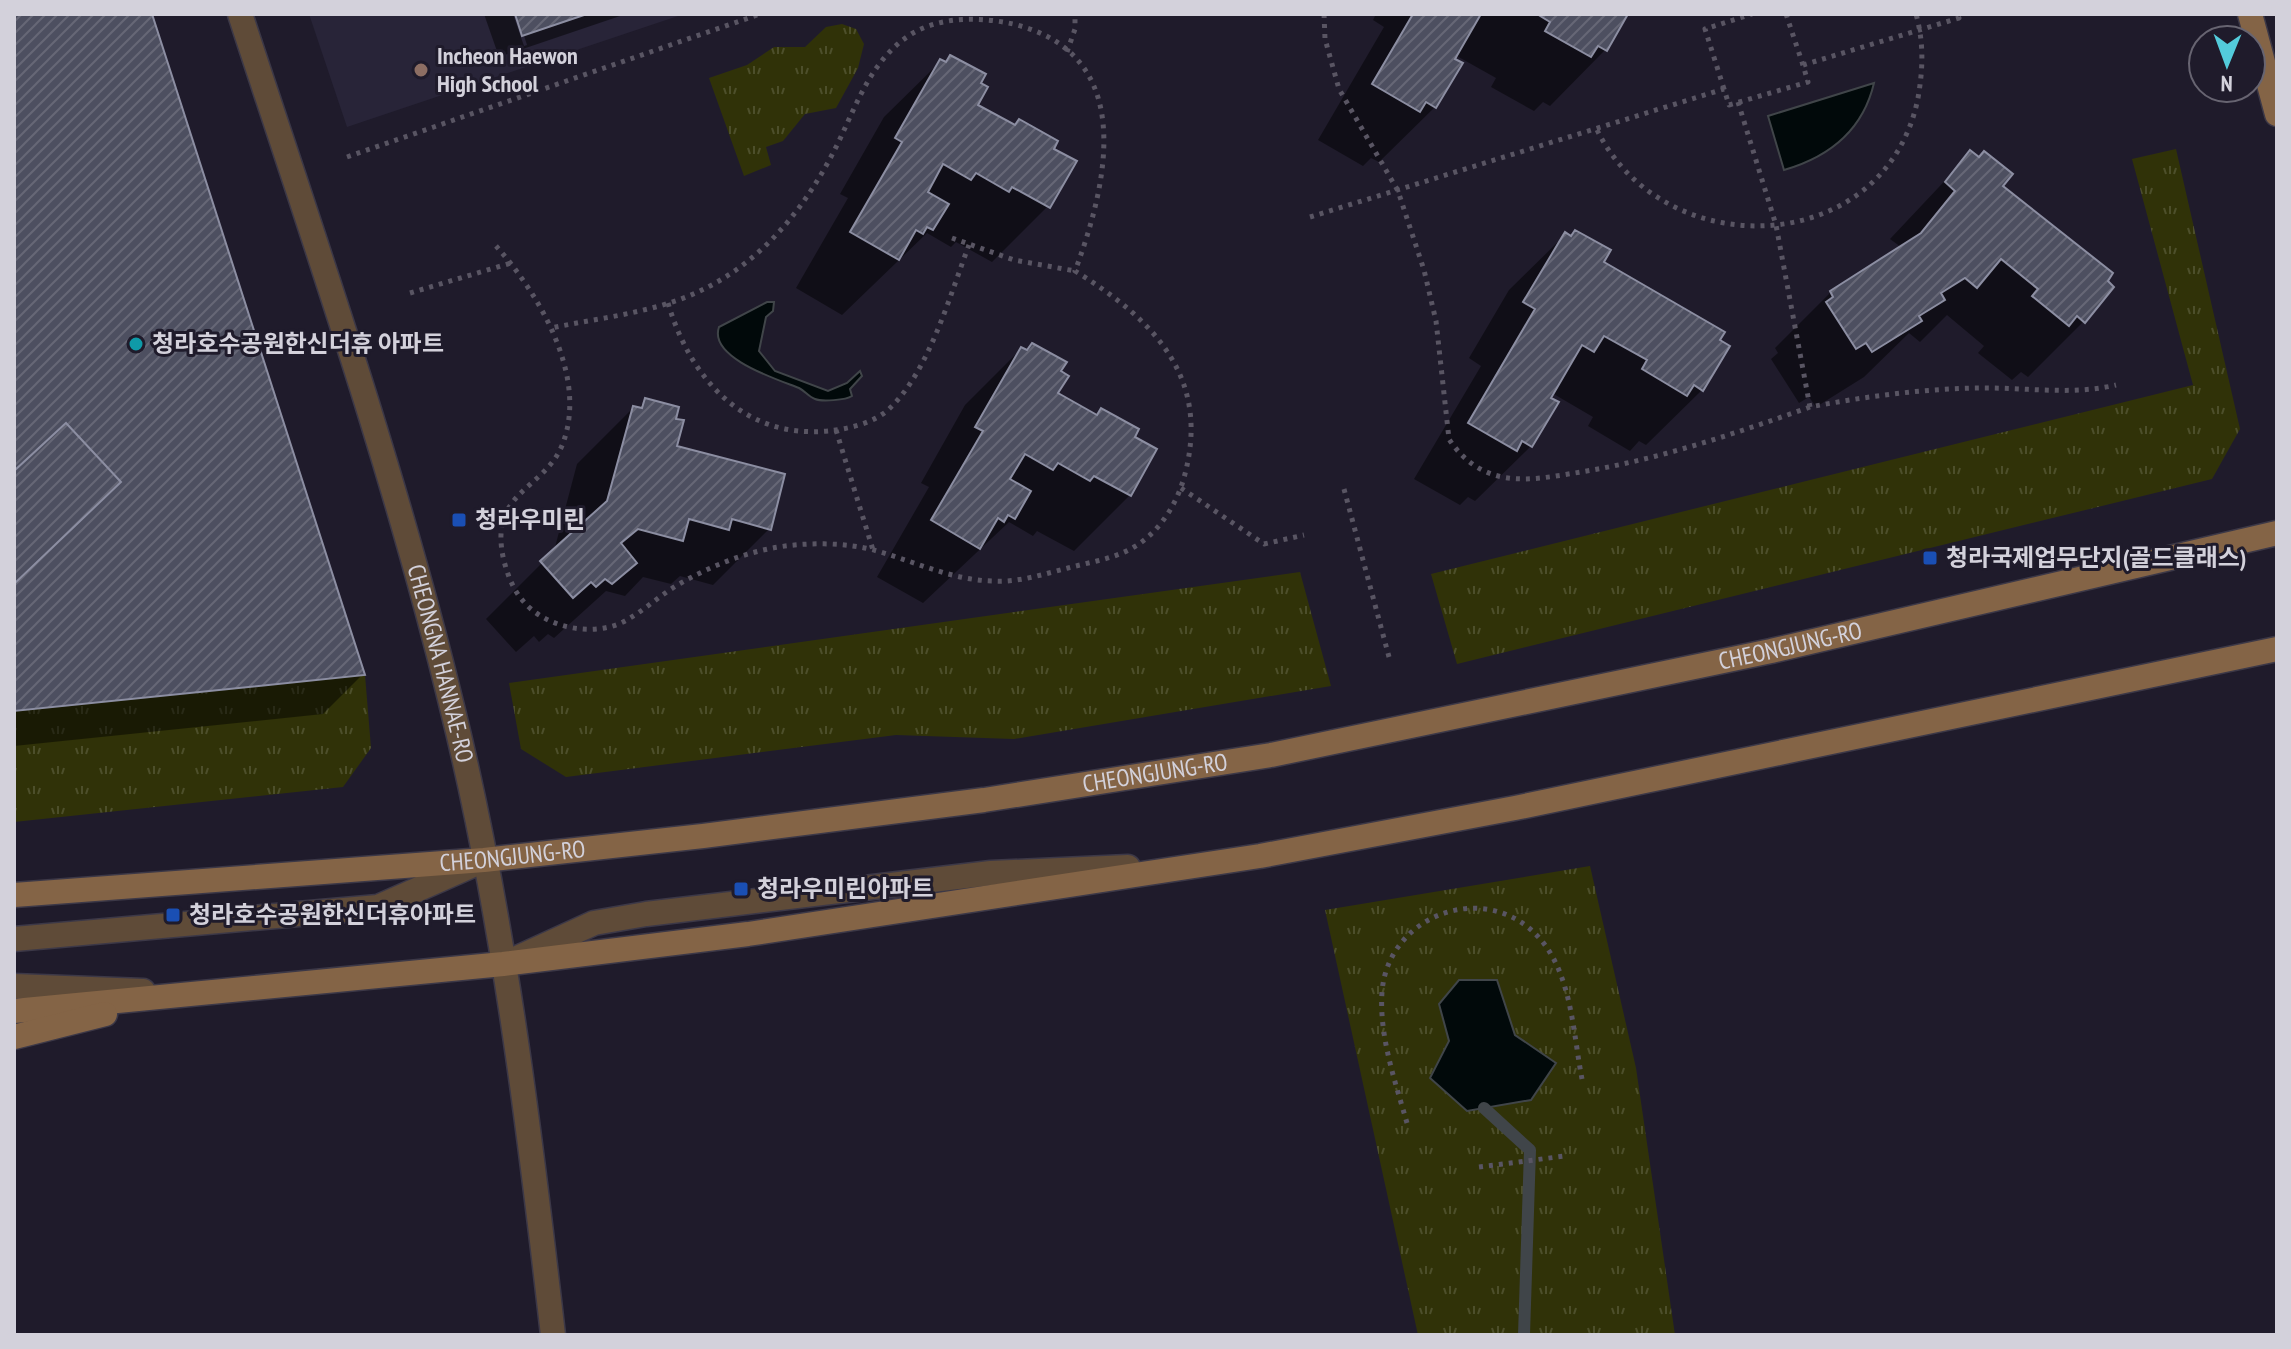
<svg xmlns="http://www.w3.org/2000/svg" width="2291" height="1349" font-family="'PT Sans Narrow','Noto Sans KR',sans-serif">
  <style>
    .built { fill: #282438 }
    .grass { fill: url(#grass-tufts) }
    .water { fill: #01090a; stroke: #404549; stroke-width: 2 }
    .shadow { fill: #0007 }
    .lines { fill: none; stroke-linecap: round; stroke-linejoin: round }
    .stream { stroke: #404549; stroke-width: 12 }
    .building { fill: url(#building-hatch); stroke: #8c8ea2; stroke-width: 2 }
    .lane-casing { stroke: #3c3847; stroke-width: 27 }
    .street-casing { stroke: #3c3847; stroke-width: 27 }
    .secondary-casing { stroke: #3c3847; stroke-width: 27 }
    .path { stroke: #595563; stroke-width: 5; stroke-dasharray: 4 6; stroke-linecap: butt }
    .lane { stroke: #5f4b38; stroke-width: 24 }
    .street { stroke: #5f4b38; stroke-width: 24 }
    .secondary { stroke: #846446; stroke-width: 24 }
    .education-dot { fill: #8d6e63; stroke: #1f1b2b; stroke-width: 3 }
    .culture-dot { fill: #0f9aa8; stroke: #1f1b2b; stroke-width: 3 }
    .transit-dot { fill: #1a4fb4; stroke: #1f1b2b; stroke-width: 3 }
    .labels { text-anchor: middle; stroke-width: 6; stroke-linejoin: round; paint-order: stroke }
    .poi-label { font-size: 24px; font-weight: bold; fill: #d3d1db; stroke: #1f1b2b; text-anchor: start }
    .street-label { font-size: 24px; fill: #d3d1db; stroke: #1f1b2b }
  </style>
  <defs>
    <pattern id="grass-tufts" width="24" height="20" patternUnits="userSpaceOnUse" patternTransform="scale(2)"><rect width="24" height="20" fill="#303208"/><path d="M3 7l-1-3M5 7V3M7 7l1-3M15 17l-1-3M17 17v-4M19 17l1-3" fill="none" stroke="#4d4f2b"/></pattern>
    <pattern id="building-hatch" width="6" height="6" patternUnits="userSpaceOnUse" patternTransform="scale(2)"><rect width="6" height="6" fill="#4d4f60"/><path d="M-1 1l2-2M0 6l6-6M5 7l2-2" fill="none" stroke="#666776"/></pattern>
  </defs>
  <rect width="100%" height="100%" fill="#1f1b2b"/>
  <path class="built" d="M 309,14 L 684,14 L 347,127 Z"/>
  <g class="grass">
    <path d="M 842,24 L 856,29 L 864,44 L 858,68 L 836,108 L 805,114 L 783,141 L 766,147 L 771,165 L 744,176 L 709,78 L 747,65 L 774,47 L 805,47 L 826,27 Z"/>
    <path d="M 2176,149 L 2240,429 L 2212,479 L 1457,664 L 1431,574 L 2193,385 L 2132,159 Z"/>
    <path d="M 1300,572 L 1331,686 L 1014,739 L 896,735 L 566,777 L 521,749 L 509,683 Z"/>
    <path d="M 365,675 L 371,748 L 343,787 L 14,822 L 14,711 Z"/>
    <path d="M 1590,866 L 1636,1068 L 1675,1335 L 1418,1335 L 1325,910 Z"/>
  </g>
  <g class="water">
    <path d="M 1874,83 C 1863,130 1829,157 1784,170 L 1768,116 Z"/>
    <path d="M 767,302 L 774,302 L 773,311 L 766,317 L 759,351 L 775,371 L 828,391 L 847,383 L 860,371 L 862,376 L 850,389 L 852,396 C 846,400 822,402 815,399 C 809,397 805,391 799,388 C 779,380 708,358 719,327 Z"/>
    <path d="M 1459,980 L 1497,980 L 1515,1035 L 1556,1063 L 1531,1100 L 1467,1111 L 1430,1078 L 1449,1041 L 1439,1004 Z"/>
  </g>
  <g class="shadow">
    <path d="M 14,14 L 150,14 L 363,674 L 323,714 L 14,746 Z"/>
    <path d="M 484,14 L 513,14 L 524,46 L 527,45 L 517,14 L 626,14 L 499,57 Z"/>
    <path d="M 1376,14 L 1625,14 L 1605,50 L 1550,106 L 1543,102 L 1534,111 L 1491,87 L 1496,78 L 1455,55 L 1435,107 L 1379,162 L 1371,158 L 1363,166 L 1318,140 L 1384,27 L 1373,20 Z"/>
    <path d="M 951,57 L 975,106 L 1051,150 L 1048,206 L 992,262 L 956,242 L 951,247 L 927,233 L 842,315 L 796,288 L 848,198 L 840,194 L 884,117 L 940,62 L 944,64 Z"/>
    <path d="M 1971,153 L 2000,186 L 2084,321 L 2028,377 L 2021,372 L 2012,380 L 1978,353 L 1984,346 L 1947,315 L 1920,342 L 1909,333 L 1864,377 L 1816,407 L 1809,397 L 1799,403 L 1771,359 L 1778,353 L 1775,348 L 1831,292 L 1901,247 L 1890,239 Z"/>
    <path d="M 1565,235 L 1602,263 L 1702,390 L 1646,445 L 1639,441 L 1630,451 L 1588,426 L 1593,417 L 1552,393 L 1531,446 L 1475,501 L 1468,497 L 1460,505 L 1414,479 L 1481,366 L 1469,358 L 1509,290 Z"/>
    <path d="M 1021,349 L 1059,372 L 1055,394 L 1132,438 L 1130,495 L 1074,551 L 1037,531 L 1033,536 L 1009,522 L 923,603 L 877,577 L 929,487 L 921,483 L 965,405 Z"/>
    <path d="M 646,401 L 674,420 L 674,447 L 769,529 L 713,585 L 680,576 L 671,584 L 643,577 L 625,596 L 606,591 L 554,638 L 548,634 L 539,642 L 534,636 L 516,652 L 486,619 L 554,551 L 577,464 L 633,408 L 637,409 Z"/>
  </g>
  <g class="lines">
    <path class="stream" d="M 1484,1108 L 1530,1150 L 1524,1335"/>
  </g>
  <g class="building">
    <path d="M 14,14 L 152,14 L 365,675 L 14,711 Z"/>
    <path d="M 515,14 L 587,14 L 522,36 Z"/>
    <path d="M 1413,14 L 1481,14 L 1455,59 L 1463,63 L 1436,108 L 1426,102 L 1420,112 L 1372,84 Z"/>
    <path d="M 1537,14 L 1628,14 L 1607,51 L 1598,46 L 1591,57 L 1545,31 L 1550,22 Z"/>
    <path d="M 950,55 L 986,74 L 981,83 L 988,87 L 978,105 L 1015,125 L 1019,119 L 1058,141 L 1054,149 L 1077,161 L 1050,208 L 1012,187 L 1009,192 L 976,173 L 971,180 L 943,164 L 928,192 L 949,204 L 933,230 L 927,227 L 923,234 L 916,230 L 899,260 L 850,232 L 902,142 L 895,138 L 940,59 L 946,62 Z"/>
    <path d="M 1970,150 L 1979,157 L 1984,151 L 2013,174 L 2003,186 L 2113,273 L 2108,281 L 2114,287 L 2085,323 L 2077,316 L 2069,326 L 2032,296 L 2038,289 L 2001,259 L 1977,288 L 1965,278 L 1941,293 L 1945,300 L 1919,316 L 1922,321 L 1872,352 L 1866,343 L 1856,349 L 1826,302 L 1833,297 L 1830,291 L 1921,233 L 1955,191 L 1945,182 Z"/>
    <path d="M 1575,230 L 1611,250 L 1604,262 L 1725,332 L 1720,340 L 1730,346 L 1703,391 L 1694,385 L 1687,396 L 1642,369 L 1647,360 L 1604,336 L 1594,352 L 1582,345 L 1551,398 L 1559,402 L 1532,447 L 1522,441 L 1517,451 L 1468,423 L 1535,309 L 1523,302 L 1565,232 L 1571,236 Z"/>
    <path d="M 1032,343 L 1067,362 L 1061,371 L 1069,376 L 1058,393 L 1097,415 L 1101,408 L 1139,429 L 1135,437 L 1157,449 L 1131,496 L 1094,476 L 1090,481 L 1058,463 L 1053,470 L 1025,454 L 1010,479 L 1031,491 L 1015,519 L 1008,515 L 1004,522 L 998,518 L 980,549 L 931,520 L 983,431 L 975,427 L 1021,347 L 1027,350 Z"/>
    <path d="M 645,398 L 679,407 L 676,419 L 684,420 L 677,446 L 785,474 L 771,530 L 732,519 L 729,530 L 689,519 L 683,541 L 638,529 L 621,543 L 637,563 L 612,584 L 605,579 L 596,587 L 591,582 L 573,598 L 540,561 L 607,501 L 633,406 L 642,408 Z"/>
    <path d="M 66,423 L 121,482 L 14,584 L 14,471 Z"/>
  </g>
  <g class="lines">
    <defs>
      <g id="lane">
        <path d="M 14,939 L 378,907 L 482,861"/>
        <path d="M 513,960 L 594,923 L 646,914 L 991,873 L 1128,867"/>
        <path d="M 14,986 L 143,991"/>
      </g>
      <g id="street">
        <path id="s1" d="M 240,14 C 315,243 395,472 452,707 C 503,912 529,1125 553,1335"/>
      </g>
      <g id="secondary">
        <path d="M 2250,14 L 2277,114"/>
        <path id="s2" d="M 14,895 L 484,860 L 703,836 L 984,800 L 1271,755 L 1771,651 L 2277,533"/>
        <path d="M 14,1011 L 503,964 L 748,934 L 1260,856 L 1515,808 L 2277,649"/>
        <path d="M 14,1037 L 105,1014"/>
      </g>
    </defs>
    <use href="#lane" class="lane-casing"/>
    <use href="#street" class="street-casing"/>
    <use href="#secondary" class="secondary-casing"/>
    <g class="path">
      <path d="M 1324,14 L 1325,39 L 1339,89 L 1398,191 L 1424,270 L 1436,321 L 1449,439 C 1461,458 1479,472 1502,477 C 1528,482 1555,476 1581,472 C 1660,459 1734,434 1810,407 C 1868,396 1928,388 1987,388 C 2030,388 2074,395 2116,385"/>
      <path d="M 1786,14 L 1803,65"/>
      <path d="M 1067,52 L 1075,29 L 1075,14"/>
      <path d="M 1724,89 L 1705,29 L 1752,14"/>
      <path d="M 1738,102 L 1776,225 L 1810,407"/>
      <path d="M 1597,130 C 1665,267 1886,258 1918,98 C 1923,69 1924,43 1916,14"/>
      <path d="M 347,157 L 760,14"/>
      <path d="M 1310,217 L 1724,89 L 1729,105 L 1808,82 L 1803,65 L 1959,18 L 1957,14"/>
      <path d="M 952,238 L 1014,260 L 1075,271"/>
      <path d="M 496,246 C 539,294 588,376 563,443 C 545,491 487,490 504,561 C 509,580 516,596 531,609 C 555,629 594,636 623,622 C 644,611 661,594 681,583 C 709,567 741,554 773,548 C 804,542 847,542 877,551 C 916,562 952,580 992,581 C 1017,583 1044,574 1068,568 C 1090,562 1114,559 1134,547 C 1158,533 1175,507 1183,481 C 1213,380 1156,321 1075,271 C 1108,183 1138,54 1013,24 C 981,17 943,16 913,33 C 873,57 858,101 839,141 C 805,211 756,271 681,299 C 640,314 594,319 551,328"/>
      <path d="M 410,293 L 511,263"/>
      <path d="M 668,303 C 690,378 743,439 828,431 C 848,429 875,423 890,408 C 929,371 950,295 969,245"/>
      <path d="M 836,430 L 873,550"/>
      <path d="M 1181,488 L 1264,544 L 1304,535"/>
      <path d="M 1344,489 L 1389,657"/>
      <path d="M 1407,1123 C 1395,1081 1379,1036 1382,992 C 1388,913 1489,878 1541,940 C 1572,977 1573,1033 1582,1079"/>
      <path d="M 1479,1167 L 1565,1156"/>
    </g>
    <use href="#lane" class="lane"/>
    <use href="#street" class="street"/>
    <use href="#secondary" class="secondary"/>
  </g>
  <circle class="education-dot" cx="421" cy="70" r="8"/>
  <circle class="culture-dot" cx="136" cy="344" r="8"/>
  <g class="transit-dot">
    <rect x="451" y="512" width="16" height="16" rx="4"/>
    <rect x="1922" y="550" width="16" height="16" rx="4"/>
    <rect x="733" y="881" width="16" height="16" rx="4"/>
    <rect x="165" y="907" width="16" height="16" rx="4"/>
  </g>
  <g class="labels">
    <g class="poi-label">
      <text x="437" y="64">Incheon Haewon<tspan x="437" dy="28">High School</tspan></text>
      <text x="152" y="352">청라호수공원한신더휴 아파트</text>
      <text x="475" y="528">청라우미린</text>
      <text x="1946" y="566">청라국제업무단지(골드클래스)</text>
      <text x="757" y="897">청라우미린아파트</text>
      <text x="189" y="923">청라호수공원한신더휴아파트</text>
    </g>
    <g class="street-label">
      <text dy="8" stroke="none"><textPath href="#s2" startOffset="1796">CHEONGJUNG-RO</textPath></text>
      <text dy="8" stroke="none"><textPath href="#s1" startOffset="680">CHEONGNA HANNAE-RO</textPath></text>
      <text dy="8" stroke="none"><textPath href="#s2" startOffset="1148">CHEONGJUNG-RO</textPath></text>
      <text dy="8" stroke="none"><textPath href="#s2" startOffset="500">CHEONGJUNG-RO</textPath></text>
    </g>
  </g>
  <rect width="2291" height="1349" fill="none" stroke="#d3d1db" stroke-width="32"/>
  <g transform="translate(2227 64) rotate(181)"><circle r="38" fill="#1f1b2b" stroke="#676471" stroke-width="2"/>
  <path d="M0-6L14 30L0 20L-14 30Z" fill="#53cbdb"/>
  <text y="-12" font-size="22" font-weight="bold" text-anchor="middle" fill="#d3d1db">N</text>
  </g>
</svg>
